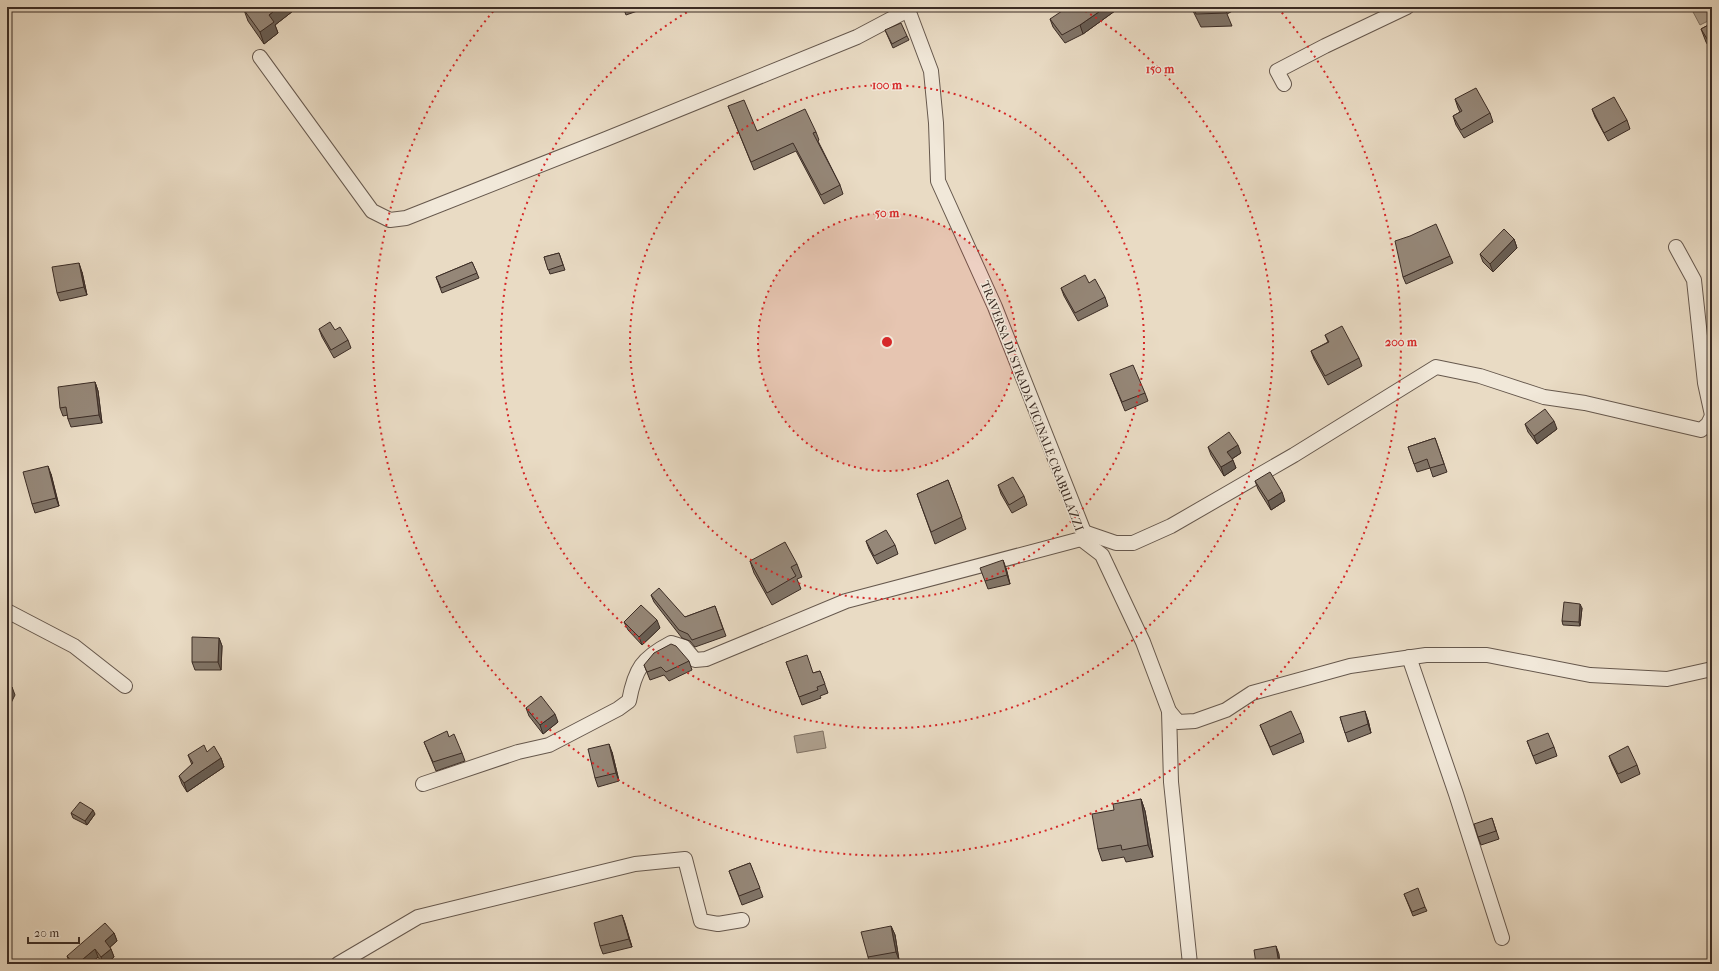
<svg xmlns="http://www.w3.org/2000/svg" width="1719" height="971" font-family="'IM FELL French Canon',serif">
  <style>
    .water { fill: #aea08e; stroke: #807264 }
    .lines { fill: none; stroke-linecap: round; stroke-linejoin: round }
    .minor-casing { stroke: #66584d; stroke-width: 16 }
    .minor { stroke: #f1e8d9; stroke-width: 14 }
    .wall { fill: #807467; stroke: #3b2c25 }
    .shaded-wall { fill: #685e54; stroke: #3b2c25 }
    .building { fill: #958778; stroke: #3b2c25 }
    .ring { fill: none; stroke: #d62828; stroke-width: 2; stroke-dasharray: 2 4 }
    .labels { text-anchor: middle; stroke-width: 3; stroke-linejoin: round; paint-order: stroke }
    .street-label { font-size: 12px; fill: #3b2c25; stroke: #f1e8d9 }
    .centre { fill: #d62828; stroke: #f1e8d9; stroke-width: 2 }
    .ring-label { font-size: 12px; text-anchor: middle; font-weight: bold; fill: #d62828; stroke: #f1e8d9; stroke-width: 3; stroke-linejoin: round; paint-order: stroke }
  </style>
  <rect width="100%" height="100%" fill="#e9dbc4"/>
  <filter id="stains"><feTurbulence type="fractalNoise" baseFrequency=".005" numOctaves="4"/><feColorMatrix values="0 0 0 0 .2 0 0 0 0 .09 0 0 0 0 .02 0 0 0 .5 -.17"/></filter>
  <radialGradient id="worn" r=".72"><stop offset=".6" stop-color="#630" stop-opacity="0"/><stop offset="1" stop-color="#630" stop-opacity=".3"/></radialGradient>
  <g class="water">
    <path d="M 1698,7 L 1712,7 L 1712,19 L 1700,25 L 1692,10 Z"/>
    <path d="M 823,731 L 826,748 L 797,753 L 794,736 Z"/>
  </g>
  <g class="lines">
    <defs>
      <g id="minor">
        <path d="M 260,57 L 372,211 L 390,220 L 406,218 L 606,139 L 857,37 L 908,10"/>
        <path d="M 1284,84 L 1277,71 L 1325,46 L 1407,7"/>
        <path d="M 1676,247 L 1694,280 L 1705,383 L 1712,415"/>
        <path d="M 1084,532 L 1116,543 L 1133,543 L 1171,526 L 1294,455 L 1436,367 L 1480,376 L 1544,397 L 1585,403 L 1701,430 L 1708,424 L 1712,416"/>
        <path d="M 1081,539 L 1102,555 L 1143,642 L 1169,711 L 1178,722 L 1195,721 L 1226,710 L 1252,693 L 1350,666 L 1426,655 L 1487,655 L 1590,675 L 1667,679 L 1712,669"/>
        <path d="M 7,611 L 74,646 L 125,686"/>
        <path d="M 1409,657 L 1456,794 L 1502,938"/>
        <path d="M 1169,711 L 1171,782 L 1190,964"/>
        <path d="M 423,784 L 518,752 L 549,745 L 618,709 L 629,701 C 635,669 642,658 671,643 L 684,647 L 695,660 L 706,659 L 846,601 L 1081,539 L 1084,532 L 995,307 L 938,181 L 936,123 L 931,71 L 907,7"/>
        <path d="M 338,964 L 418,917 L 635,864 L 685,859 L 701,921 L 718,924 L 742,920"/>
      </g>
    </defs>
    <use href="#minor" class="minor-casing"/>
    <use href="#minor" class="minor"/>
  </g>
  <g class="wall">
    <path d="M 623,7 L 643,7 L 643,9 L 626,15 Z"/>
    <path d="M 735,7 L 747,7 L 737,11 Z"/>
    <path d="M 1191,7 L 1240,7 L 1227,14 L 1232,26 L 1201,27 Z"/>
    <path d="M 1119,8 L 1083,34 L 1065,43 L 1053,27 L 1050,19 Z"/>
    <path d="M 244,10 L 293,11 L 275,25 L 278,33 L 264,44 L 248,21 Z"/>
    <path d="M 1712,23 L 1712,52 L 1706,42 L 1701,29 Z"/>
    <path d="M 885,30 L 907,36 L 909,40 L 893,48 Z"/>
    <path d="M 1455,99 L 1490,113 L 1493,122 L 1464,138 L 1456,125 L 1453,116 L 1460,112 L 1458,108 Z"/>
    <path d="M 728,106 L 757,131 L 816,132 L 819,140 L 818,141 L 840,185 L 843,194 L 824,204 L 796,151 L 754,170 Z"/>
    <path d="M 1592,109 L 1627,120 L 1630,129 L 1608,141 L 1595,117 Z"/>
    <path d="M 1514,239 L 1517,248 L 1493,272 L 1483,262 L 1480,254 Z"/>
    <path d="M 559,253 L 565,270 L 550,274 L 544,257 Z"/>
    <path d="M 1450,256 L 1453,263 L 1406,284 L 1403,277 Z"/>
    <path d="M 472,262 L 479,278 L 442,293 L 436,277 Z"/>
    <path d="M 82,272 L 87,295 L 60,301 L 57,293 Z"/>
    <path d="M 1089,283 L 1105,297 L 1108,306 L 1078,321 L 1064,296 L 1061,288 Z"/>
    <path d="M 319,329 L 335,330 L 348,340 L 351,348 L 334,358 L 322,337 Z"/>
    <path d="M 1325,335 L 1359,358 L 1362,366 L 1328,385 L 1314,359 L 1311,351 L 1328,342 Z"/>
    <path d="M 1110,374 L 1145,393 L 1148,401 L 1125,411 Z"/>
    <path d="M 95,382 L 98,391 L 102,423 L 71,427 L 68,419 L 68,415 L 63,416 L 60,408 Z"/>
    <path d="M 1525,424 L 1557,429 L 1537,444 L 1528,432 Z"/>
    <path d="M 1435,438 L 1447,472 L 1433,477 L 1430,468 L 1417,472 L 1408,447 Z"/>
    <path d="M 1208,447 L 1241,453 L 1232,459 L 1236,468 L 1224,476 L 1211,455 Z"/>
    <path d="M 51,474 L 59,506 L 35,513 L 32,504 Z"/>
    <path d="M 948,480 L 966,529 L 935,544 L 917,494 Z"/>
    <path d="M 1255,481 L 1285,501 L 1271,510 L 1258,489 Z"/>
    <path d="M 998,485 L 1024,496 L 1027,505 L 1012,513 L 1001,494 Z"/>
    <path d="M 866,541 L 895,545 L 898,554 L 877,564 L 869,549 Z"/>
    <path d="M 750,561 L 797,564 L 802,577 L 797,579 L 801,589 L 772,605 L 754,573 Z"/>
    <path d="M 1006,568 L 1010,584 L 988,589 L 985,581 Z"/>
    <path d="M 651,595 L 685,617 L 715,606 L 726,636 L 695,647 L 690,641 L 682,638 L 654,602 Z"/>
    <path d="M 1582,608 L 1580,626 L 1563,625 L 1562,621 Z"/>
    <path d="M 624,622 L 660,628 L 642,645 L 628,630 Z"/>
    <path d="M 219,638 L 222,646 L 221,670 L 195,670 L 192,662 Z"/>
    <path d="M 689,661 L 692,670 L 669,681 L 664,675 L 650,680 L 644,665 Z"/>
    <path d="M 786,662 L 813,673 L 820,671 L 828,693 L 820,696 L 821,698 L 802,705 Z"/>
    <path d="M 526,708 L 558,722 L 543,734 L 529,716 Z"/>
    <path d="M 1340,717 L 1368,720 L 1371,733 L 1348,742 Z"/>
    <path d="M 1260,725 L 1301,733 L 1304,742 L 1273,755 Z"/>
    <path d="M 449,737 L 462,753 L 465,761 L 436,771 L 424,742 Z"/>
    <path d="M 1527,741 L 1554,747 L 1557,756 L 1536,764 Z"/>
    <path d="M 612,752 L 619,781 L 598,787 L 595,778 Z"/>
    <path d="M 188,755 L 221,758 L 224,767 L 187,792 L 182,784 L 179,776 L 192,765 Z"/>
    <path d="M 1609,756 L 1637,765 L 1640,774 L 1621,783 L 1612,764 Z"/>
    <path d="M 1141,799 L 1145,811 L 1153,857 L 1126,862 L 1124,857 L 1102,861 L 1098,849 L 1114,810 Z"/>
    <path d="M 71,813 L 95,814 L 87,825 L 73,818 Z"/>
    <path d="M 1492,818 L 1499,839 L 1481,845 L 1478,837 Z"/>
    <path d="M 750,863 L 763,897 L 742,905 L 729,871 Z"/>
    <path d="M 1404,894 L 1425,907 L 1427,911 L 1413,916 Z"/>
    <path d="M 622,915 L 632,947 L 603,954 L 600,946 Z"/>
    <path d="M 891,926 L 895,935 L 899,960 L 878,964 L 870,964 L 868,957 Z"/>
    <path d="M 114,933 L 117,941 L 110,947 L 114,957 L 106,964 L 103,964 L 98,957 L 90,964 L 70,964 L 67,956 Z"/>
  </g>
  <g class="shaded-wall">
    <path d="M 279,7 L 292,7 L 293,11 L 275,25 L 278,33 L 264,44 L 260,32 L 269,15 Z"/>
    <path d="M 1106,7 L 1118,7 L 1119,8 L 1083,34 L 1080,25 Z"/>
    <path d="M 1514,239 L 1517,248 L 1493,272 L 1490,264 Z"/>
    <path d="M 79,263 L 82,272 L 87,295 L 84,287 Z"/>
    <path d="M 95,382 L 98,391 L 102,423 L 99,415 Z"/>
    <path d="M 1554,421 L 1557,429 L 1537,444 L 1534,436 Z"/>
    <path d="M 1238,445 L 1241,453 L 1230,460 L 1227,452 Z"/>
    <path d="M 1233,460 L 1236,468 L 1224,476 L 1221,467 Z"/>
    <path d="M 48,466 L 51,474 L 59,506 L 56,498 Z"/>
    <path d="M 1282,492 L 1285,501 L 1271,510 L 1268,501 Z"/>
    <path d="M 1003,560 L 1006,568 L 1010,584 L 1007,575 Z"/>
    <path d="M 1580,604 L 1582,608 L 1580,626 L 1579,622 Z"/>
    <path d="M 657,620 L 660,628 L 642,645 L 639,637 Z"/>
    <path d="M 219,638 L 222,646 L 221,670 L 218,662 Z"/>
    <path d="M 12,687 L 15,695 L 8,709 L 7,705 L 7,697 Z"/>
    <path d="M 1365,711 L 1368,720 L 1371,733 L 1368,724 Z"/>
    <path d="M 555,714 L 558,722 L 543,734 L 540,725 Z"/>
    <path d="M 609,744 L 612,752 L 619,781 L 616,773 Z"/>
    <path d="M 221,758 L 224,767 L 187,792 L 184,783 Z"/>
    <path d="M 1141,799 L 1145,811 L 1153,857 L 1148,845 Z"/>
    <path d="M 93,810 L 95,814 L 87,825 L 85,821 Z"/>
    <path d="M 622,915 L 625,923 L 632,947 L 629,939 Z"/>
    <path d="M 891,926 L 895,935 L 899,960 L 896,952 Z"/>
    <path d="M 114,933 L 117,941 L 108,949 L 105,941 Z"/>
    <path d="M 1276,946 L 1279,954 L 1280,964 L 1279,964 Z"/>
    <path d="M 95,949 L 98,957 L 90,964 L 77,964 Z"/>
    <path d="M 111,949 L 114,957 L 106,964 L 104,964 L 101,957 Z"/>
  </g>
  <g class="building">
    <path d="M 246,7 L 279,7 L 269,15 L 274,22 L 260,32 L 244,10 Z"/>
    <path d="M 1068,7 L 1106,7 L 1080,25 L 1062,35 L 1050,19 Z"/>
    <path d="M 1193,7 L 1223,7 L 1227,13 L 1196,14 Z"/>
    <path d="M 901,23 L 907,36 L 892,44 L 885,30 Z"/>
    <path d="M 1712,23 L 1712,47 L 1701,29 Z"/>
    <path d="M 1476,88 L 1490,113 L 1461,130 L 1453,116 L 1462,111 L 1455,99 Z"/>
    <path d="M 1614,97 L 1627,120 L 1604,133 L 1592,109 Z"/>
    <path d="M 744,100 L 757,131 L 805,109 L 816,132 L 813,133 L 840,185 L 821,195 L 793,143 L 751,162 L 728,106 Z"/>
    <path d="M 1436,224 L 1450,256 L 1403,277 L 1395,241 L 1410,236 Z"/>
    <path d="M 1504,229 L 1514,239 L 1490,264 L 1480,254 Z"/>
    <path d="M 559,253 L 563,265 L 548,270 L 544,257 Z"/>
    <path d="M 472,262 L 477,273 L 441,288 L 436,277 Z"/>
    <path d="M 79,263 L 84,287 L 57,293 L 52,267 Z"/>
    <path d="M 1085,275 L 1089,283 L 1095,279 L 1105,297 L 1075,313 L 1061,288 Z"/>
    <path d="M 330,322 L 335,330 L 340,327 L 348,340 L 331,350 L 319,329 Z"/>
    <path d="M 1342,326 L 1359,358 L 1325,376 L 1311,351 L 1329,342 L 1325,335 Z"/>
    <path d="M 1133,365 L 1145,393 L 1122,402 L 1110,374 Z"/>
    <path d="M 95,382 L 99,415 L 68,419 L 66,407 L 60,408 L 58,387 Z"/>
    <path d="M 1545,409 L 1554,421 L 1534,436 L 1525,424 Z"/>
    <path d="M 1229,432 L 1238,445 L 1227,452 L 1233,460 L 1221,467 L 1208,447 Z"/>
    <path d="M 1435,438 L 1444,464 L 1430,468 L 1427,459 L 1414,464 L 1408,447 Z"/>
    <path d="M 48,466 L 56,498 L 32,504 L 23,472 Z"/>
    <path d="M 1270,472 L 1282,492 L 1268,501 L 1255,481 Z"/>
    <path d="M 1013,477 L 1024,496 L 1009,505 L 998,485 Z"/>
    <path d="M 948,480 L 962,517 L 931,532 L 917,494 Z"/>
    <path d="M 886,530 L 895,545 L 874,556 L 866,541 Z"/>
    <path d="M 785,542 L 797,564 L 791,567 L 796,576 L 767,593 L 750,561 Z"/>
    <path d="M 1003,560 L 1007,575 L 985,581 L 980,568 Z"/>
    <path d="M 659,588 L 685,617 L 715,606 L 723,629 L 692,640 L 688,634 L 679,630 L 651,595 Z"/>
    <path d="M 1564,602 L 1580,604 L 1579,622 L 1562,621 Z"/>
    <path d="M 641,605 L 657,620 L 639,637 L 624,622 Z"/>
    <path d="M 192,637 L 219,638 L 218,662 L 192,662 Z"/>
    <path d="M 671,644 L 676,646 L 689,661 L 666,672 L 661,667 L 647,672 L 644,665 L 654,653 Z"/>
    <path d="M 807,655 L 813,673 L 820,671 L 825,684 L 817,687 L 818,690 L 799,697 L 786,662 Z"/>
    <path d="M 7,685 L 12,687 L 7,697 Z"/>
    <path d="M 541,696 L 555,714 L 540,725 L 526,708 Z"/>
    <path d="M 1291,711 L 1301,733 L 1270,747 L 1260,725 Z"/>
    <path d="M 1365,711 L 1368,724 L 1345,733 L 1340,717 Z"/>
    <path d="M 447,731 L 449,737 L 454,734 L 462,753 L 433,762 L 424,742 Z"/>
    <path d="M 1548,733 L 1554,747 L 1533,756 L 1527,741 Z"/>
    <path d="M 609,744 L 616,773 L 595,778 L 588,749 Z"/>
    <path d="M 204,745 L 207,752 L 214,746 L 221,758 L 184,783 L 179,776 L 193,763 L 188,755 Z"/>
    <path d="M 1628,746 L 1637,765 L 1618,774 L 1609,756 Z"/>
    <path d="M 1141,799 L 1148,845 L 1122,850 L 1121,845 L 1098,849 L 1092,814 L 1114,810 L 1113,804 Z"/>
    <path d="M 80,802 L 93,810 L 85,821 L 71,813 Z"/>
    <path d="M 1492,818 L 1496,831 L 1478,837 L 1474,824 Z"/>
    <path d="M 750,863 L 760,888 L 739,896 L 729,871 Z"/>
    <path d="M 1418,888 L 1425,907 L 1412,912 L 1404,894 Z"/>
    <path d="M 622,915 L 629,939 L 600,946 L 594,923 Z"/>
    <path d="M 105,923 L 114,933 L 105,941 L 111,949 L 101,957 L 95,949 L 77,964 L 74,964 L 67,956 Z"/>
    <path d="M 891,926 L 896,952 L 868,957 L 861,932 Z"/>
    <path d="M 1276,946 L 1279,964 L 1256,964 L 1254,950 Z"/>
    <path d="M 1342,960 L 1344,964 L 1329,964 Z"/>
    <path d="M 523,961 L 524,964 L 514,964 Z"/>
  </g>
  <circle cx="887" cy="342" r="129" fill="#d62828" fill-opacity=".12"/>
  <g class="ring">
    <circle cx="887" cy="342" r="129"/>
    <circle cx="887" cy="342" r="257"/>
    <path d="M1080 8A386 386 0 1 1 694 8"/>
    <path d="M1278 8A514 514 0 1 1 496 8"/>
  </g>
  <g class="labels">
    <g class="street-label">
      <text transform="translate(1032 406) rotate(69)" y="4">TRAVERSA DI STRADA VICINALE CRABULAZZI</text>
    </g>
  </g>
  <circle cx="887" cy="342" r="6" class="centre"/>
  <g class="ring-label">
    <text x="1160" y="73">150 m</text>
    <text x="887" y="89">100 m</text>
    <text x="887" y="217">50 m</text>
    <text x="1401" y="346">200 m</text>
  </g>
  <rect width="1719" height="971" fill="none" stroke="#e9dbc4" stroke-width="24"/>
  <rect x="8" y="8" width="1703" height="955" fill="none" stroke="#3b2c25" stroke-width="2"/>
  <rect x="12" y="12" width="1695" height="947" fill="none" stroke="#3b2c25"/>
  <path d="M28 937v6h51v-6" fill="none" stroke="#3b2c25" stroke-width="2"/>
  <text x="34" y="937" font-size="12" fill="#3b2c25" stroke="#f1e8d9" stroke-width="3" paint-order="stroke">20 m</text>
  <rect width="100%" height="100%" filter="url(#stains)"/>
  <rect width="100%" height="100%" fill="url(#worn)"/>
</svg>
